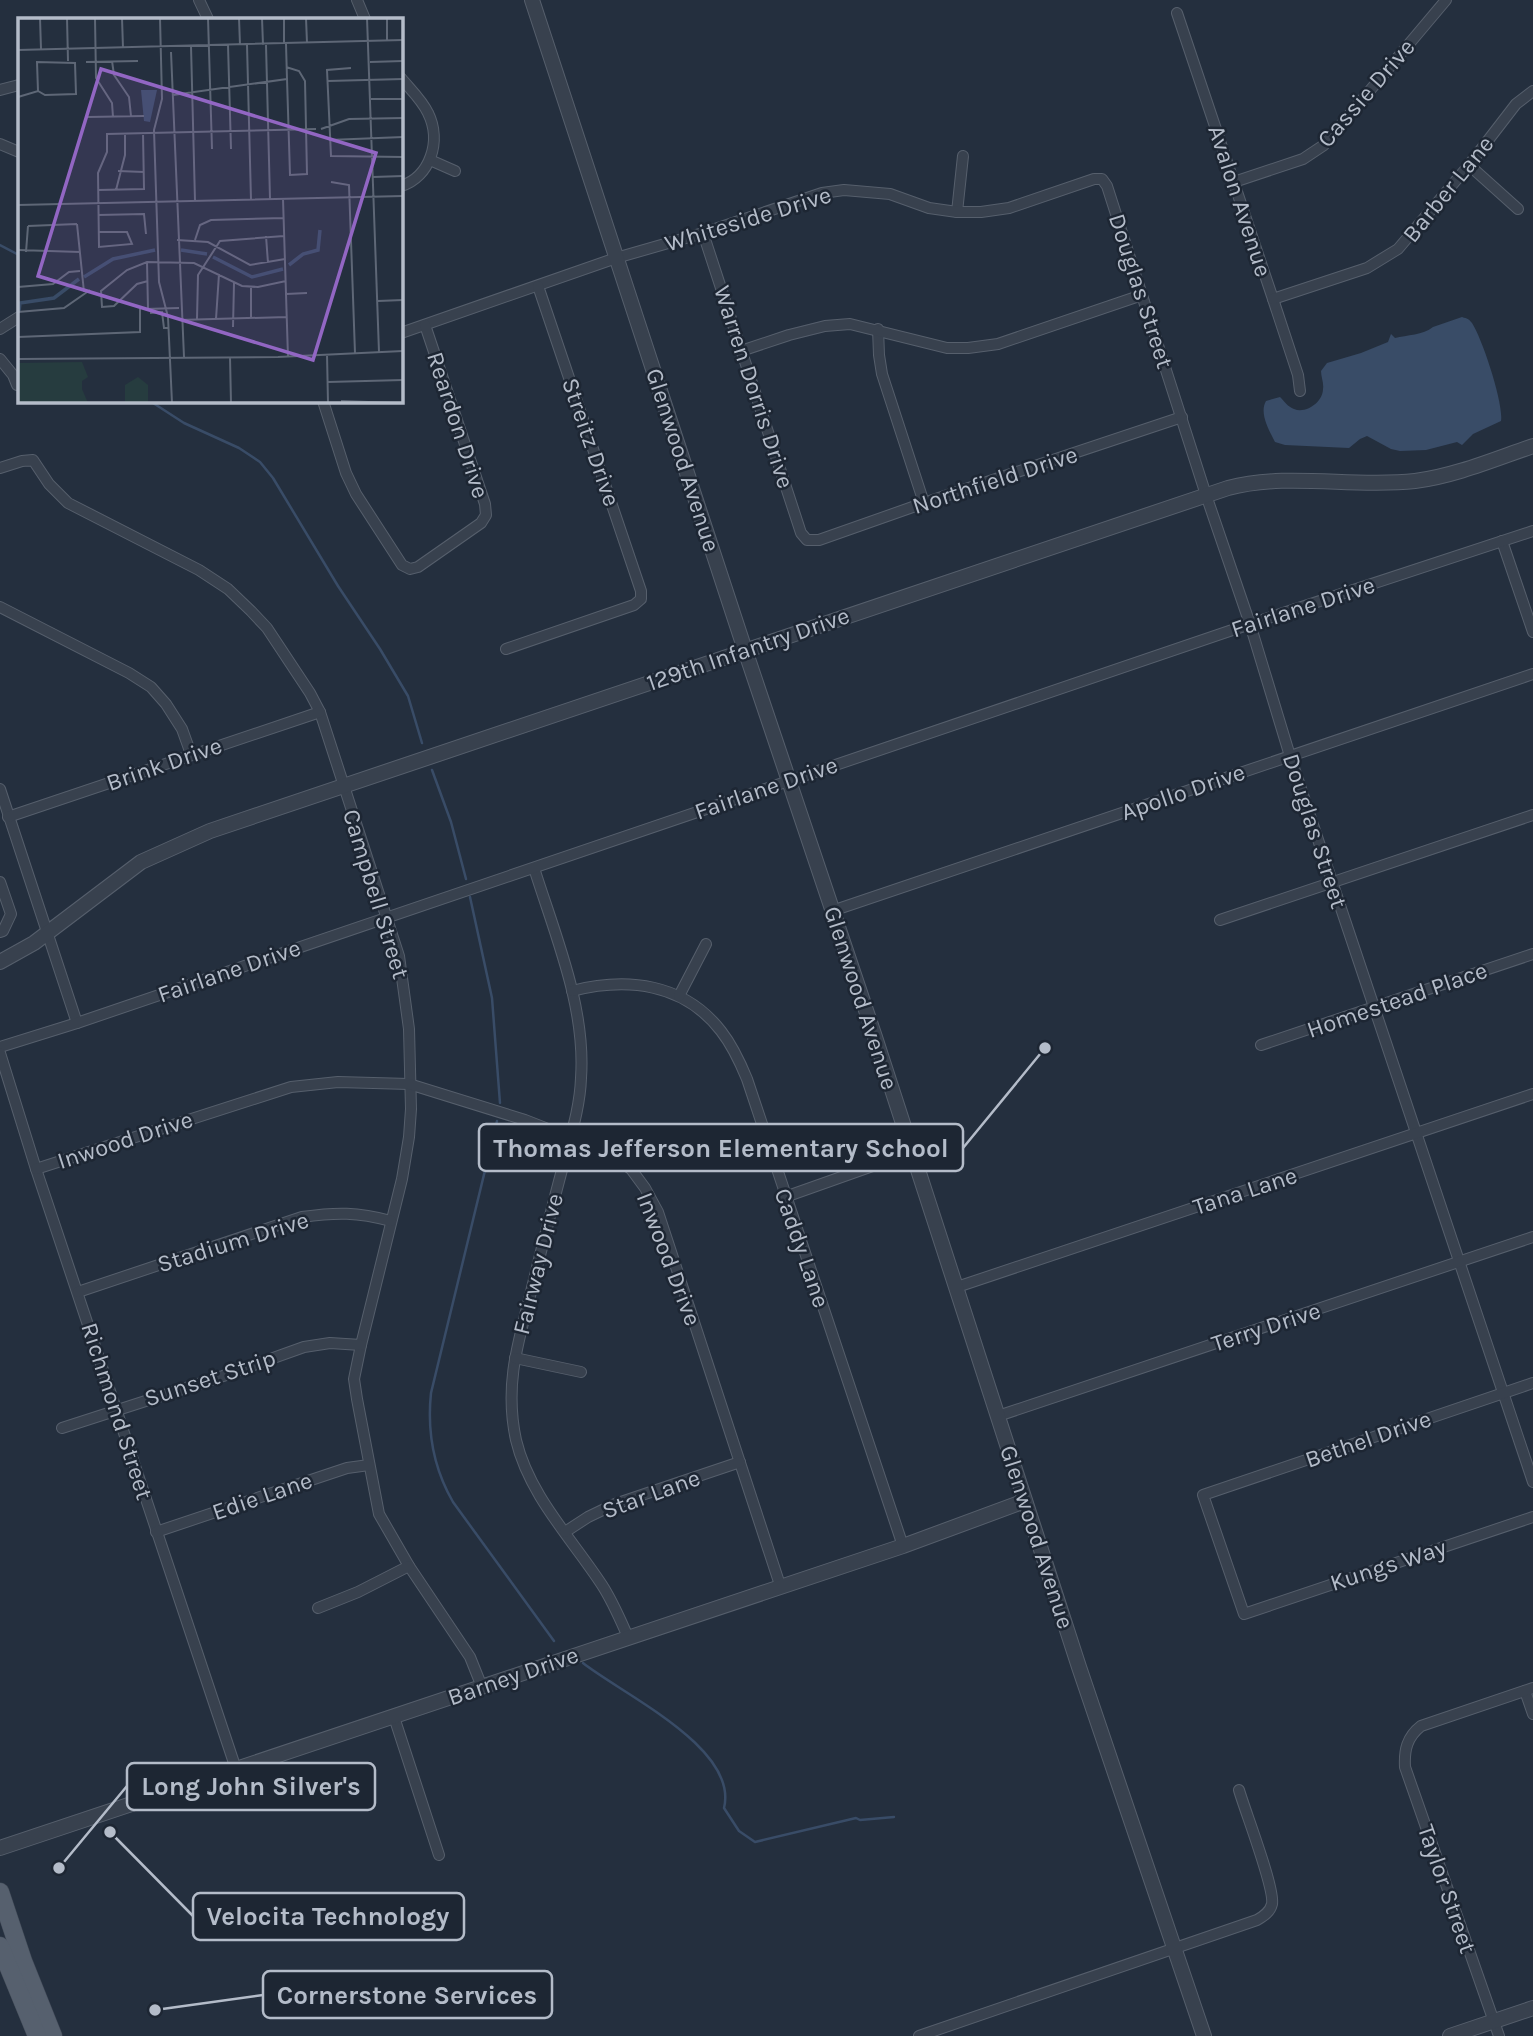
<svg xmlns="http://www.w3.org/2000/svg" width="1533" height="2036" font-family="Karla,sans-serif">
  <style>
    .water { fill: #394c67 }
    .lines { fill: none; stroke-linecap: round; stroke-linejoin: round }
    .stream { stroke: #394c67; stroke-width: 2.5 }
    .minor-casing { stroke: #565f6c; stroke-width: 12 }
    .tertiary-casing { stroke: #565f6c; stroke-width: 16 }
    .primary-casing { stroke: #414a57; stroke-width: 19 }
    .minor { stroke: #38414e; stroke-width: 10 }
    .tertiary { stroke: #38414e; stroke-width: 14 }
    .primary { stroke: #56606e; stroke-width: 18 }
    .labels { text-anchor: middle; stroke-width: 5; stroke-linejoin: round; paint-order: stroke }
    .street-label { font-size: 24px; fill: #b4bcc9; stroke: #1d2633 }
    .inset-river { fill: none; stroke: #394c67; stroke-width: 3.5 }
    .inset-road { fill: none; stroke: #5e6776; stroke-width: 2 }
    .view { fill: #9266c3; fill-opacity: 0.15; stroke: #9266c3; stroke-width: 3.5 }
    .inset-edge { fill: none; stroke: #b4bcc9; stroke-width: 3.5 }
    .leader { fill: none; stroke: #b4bcc9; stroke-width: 2.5 }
    .callout-dot { fill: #b4bcc9; stroke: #1d2633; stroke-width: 2.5 }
    .callout { fill: #1d2633; stroke: #b4bcc9; stroke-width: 2.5 }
    .callout-label { font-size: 26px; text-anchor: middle; font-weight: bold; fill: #b4bcc9 }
  </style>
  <rect width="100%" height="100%" fill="#242f3e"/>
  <path class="water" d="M 1462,317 C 1468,319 1468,318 1472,323 C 1482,338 1504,404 1501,421 L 1473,434 L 1462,445 L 1457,442 L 1426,450 L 1400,451 L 1391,449 L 1367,436 L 1360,439 L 1349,448 L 1285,445 L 1275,442 C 1269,430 1259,413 1266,401 L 1280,397 C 1284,401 1288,407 1294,409 C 1306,414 1323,402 1323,389 C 1324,383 1321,377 1321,371 L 1327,363 L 1361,353 L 1388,342 L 1391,334 L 1395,338 C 1407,335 1423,335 1433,327 Z"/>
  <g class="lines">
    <g class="stream">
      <path d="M 0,245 L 19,255"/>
      <path d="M 150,401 L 184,423 L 239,448 L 260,462 L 273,478 L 338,586 L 380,649 L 408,696 L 422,743"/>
      <path d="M 432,770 L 451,822 L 466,879"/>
      <path d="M 470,897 L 492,998 L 500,1103"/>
      <path d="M 497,1121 L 431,1393 C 427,1431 434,1469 453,1502 L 554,1641"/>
      <path d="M 583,1663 C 622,1694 739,1748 724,1808 L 739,1831 L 755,1842 L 856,1818 L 860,1820 L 894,1817"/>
    </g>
    <defs>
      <g id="minor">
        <path d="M 199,0 L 208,19"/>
        <path d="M 357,0 L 365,19"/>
        <path d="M 1177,13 L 1273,299 L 1298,375 L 1300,391"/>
        <path d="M 401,78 C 410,89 422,100 428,113 C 442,141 430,177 401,186"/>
        <path d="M 0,90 L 19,85"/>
        <path d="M 0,144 L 19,152"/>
        <path d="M 430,160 L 455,171"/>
        <path d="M 1469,165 L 1518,209"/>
        <path d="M 1234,182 L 1303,159 L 1324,145 L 1446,0"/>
        <path d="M 957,212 L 963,156"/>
        <path d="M 703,233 L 801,533 L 807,540 L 819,540 L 924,503 L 1182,417"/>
        <path d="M 1273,299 L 1367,268 L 1398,249 L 1469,165 L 1516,104 L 1533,91"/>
        <path d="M 0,329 L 19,317"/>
        <path d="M 878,329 L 879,355 L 882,374 L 924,503"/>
        <path d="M 401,333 L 616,258 L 703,233 L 822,193 L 844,190 L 890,194 L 929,208 L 957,212 L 981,212 L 1009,208 L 1094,179 L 1102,179 L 1107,186 L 1206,495 L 1250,624 L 1290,756 L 1533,1482"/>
        <path d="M 741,351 L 789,335 L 825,326 L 850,324 L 947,348 L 968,348 L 998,344 L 1142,295"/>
        <path d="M 0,359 L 13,375 L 17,385"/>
        <path d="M 323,401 L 346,473 L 356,494 L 402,565 L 410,569 L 418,567 L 481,523 L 486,515 L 485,504 L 425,325"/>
        <path d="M 0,468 L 22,461 L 33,460 L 49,484 L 68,503 L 199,570 L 228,589 L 251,611 L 267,628 L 310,693 L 320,712 L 399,956 L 409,1029 L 411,1109 L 409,1137 L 402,1179 L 361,1345 L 354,1379 L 357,1399 L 379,1514 L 409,1566 L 470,1657 L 482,1687"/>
        <path d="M 1502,541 L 1533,632"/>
        <path d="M 0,607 L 129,673 L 151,687 L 166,704 L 182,729 L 191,754"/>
        <path d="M 506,649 L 634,605 L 641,599 L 641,591 L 538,286"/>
        <path d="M 0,789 L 77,1023"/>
        <path d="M 8,817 L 320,712"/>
        <path d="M 534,868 C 555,935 586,1007 581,1078 C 580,1108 570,1138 563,1166 C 551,1211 540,1255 529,1300 C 516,1349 505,1389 516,1440 C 529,1495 572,1539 602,1585 C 613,1602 620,1619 628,1637"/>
        <path d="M 0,882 L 11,914 L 3,931 L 0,932"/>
        <path d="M 832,911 L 1533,674"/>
        <path d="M 1220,920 L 1533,815"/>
        <path d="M 572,991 C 627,977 684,983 721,1031 C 732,1045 740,1062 747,1079 L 903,1546"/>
        <path d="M 679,996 L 706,944"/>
        <path d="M 1261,1045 L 1533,954"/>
        <path d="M 0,1047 L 77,1023 L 1250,624 L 1533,531"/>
        <path d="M 0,1053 L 36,1169 L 236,1769"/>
        <path d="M 36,1169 L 291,1087 L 338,1082 L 409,1084 L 525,1120 L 594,1147 L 614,1157 L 631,1169 L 645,1188 L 658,1212 L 780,1585"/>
        <path d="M 785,1197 L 912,1152"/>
        <path d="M 957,1287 L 1533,1094"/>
        <path d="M 78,1292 L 302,1217 C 337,1212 357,1212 391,1221"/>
        <path d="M 515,1358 L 581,1372"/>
        <path d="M 1533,1383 L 1203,1495 L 1244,1614 L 1533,1517"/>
        <path d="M 998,1416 L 1533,1237"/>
        <path d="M 62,1428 L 223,1376 L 304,1347 L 330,1343 L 361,1345"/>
        <path d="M 156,1532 L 323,1476 L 347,1468 L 369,1465"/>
        <path d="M 565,1532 L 588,1517 L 615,1504 L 740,1462"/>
        <path d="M 318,1608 L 358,1592 L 409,1566"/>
        <path d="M 1525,1691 L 1533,1714"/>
        <path d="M 394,1717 L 439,1855"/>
        <path d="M 919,2036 L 1257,1920 C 1264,1916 1270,1912 1272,1904 C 1275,1888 1245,1811 1239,1790"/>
        <path d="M 1499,2036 L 1405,1767 C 1404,1750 1407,1737 1421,1726 L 1533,1688"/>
      </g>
      <g id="tertiary">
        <path d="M 532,0 L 745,650 L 875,1037 L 1079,1667 L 1204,2036"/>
        <path d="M 0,962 L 34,943 L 141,862 L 210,831 L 1228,488 C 1289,472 1352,488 1415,481 C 1455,476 1495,459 1533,446"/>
        <path d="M 0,1848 L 903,1546 L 1025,1501"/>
        <path d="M 1450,2036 L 1533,2008"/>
      </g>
      <g id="primary">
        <path d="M 0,1892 L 23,1961 L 53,2036"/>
        <path d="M 0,1946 L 37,2036"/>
      </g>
    </defs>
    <use href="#minor" class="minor-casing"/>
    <use href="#tertiary" class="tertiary-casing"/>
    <use href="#primary" class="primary-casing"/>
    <use href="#minor" class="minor"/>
    <use href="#tertiary" class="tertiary"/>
    <use href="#primary" class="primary"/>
  </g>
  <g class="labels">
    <g class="street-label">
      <text transform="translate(1366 93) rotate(-49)" y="8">Cassie Drive</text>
      <text transform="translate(1448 189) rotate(-51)" y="8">Barber Lane</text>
      <text transform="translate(1240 201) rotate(72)" y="8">Avalon Avenue</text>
      <text transform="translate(748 219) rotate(-17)" y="8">Whiteside Drive</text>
      <text transform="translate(1141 291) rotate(72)" y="8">Douglas Street</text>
      <text transform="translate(754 387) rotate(72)" y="8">Warren Dorris Drive</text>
      <text transform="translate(458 425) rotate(72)" y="8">Reardon Drive</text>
      <text transform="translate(591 442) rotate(71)" y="8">Streitz Drive</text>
      <text transform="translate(683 460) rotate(72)" y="8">Glenwood Avenue</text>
      <text transform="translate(995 480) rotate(-18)" y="8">Northfield Drive</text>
      <text transform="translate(1303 607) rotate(-18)" y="8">Fairlane Drive</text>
      <text transform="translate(748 649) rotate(-19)" y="8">129th Infantry Drive</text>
      <text transform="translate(164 764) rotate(-19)" y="8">Brink Drive</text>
      <text transform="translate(766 788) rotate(-19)" y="8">Fairlane Drive</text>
      <text transform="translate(1183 792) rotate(-19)" y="8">Apollo Drive</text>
      <text transform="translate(1315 831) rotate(72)" y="8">Douglas Street</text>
      <text transform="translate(376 894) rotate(73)" y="8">Campbell Street</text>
      <text transform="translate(229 971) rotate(-19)" y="8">Fairlane Drive</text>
      <text transform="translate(861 998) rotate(72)" y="8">Glenwood Avenue</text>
      <text transform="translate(1397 1000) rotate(-19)" y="8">Homestead Place</text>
      <text transform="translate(125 1140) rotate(-18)" y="8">Inwood Drive</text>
      <text transform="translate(1245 1191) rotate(-18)" y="8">Tana Lane</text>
      <text transform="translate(233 1242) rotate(-17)" y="8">Stadium Drive</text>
      <text transform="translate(802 1248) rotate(71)" y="8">Caddy Lane</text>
      <text transform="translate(669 1259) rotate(69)" y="8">Inwood Drive</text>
      <text transform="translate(538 1264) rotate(-76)" y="8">Fairway Drive</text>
      <text transform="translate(1266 1327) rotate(-18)" y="8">Terry Drive</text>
      <text transform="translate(210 1378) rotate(-18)" y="8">Sunset Strip</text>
      <text transform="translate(117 1411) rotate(72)" y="8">Richmond Street</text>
      <text transform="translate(1368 1439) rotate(-19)" y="8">Bethel Drive</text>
      <text transform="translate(651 1494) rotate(-20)" y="8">Star Lane</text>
      <text transform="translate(262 1496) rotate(-19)" y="8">Edie Lane</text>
      <text transform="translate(1037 1537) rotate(72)" y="8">Glenwood Avenue</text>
      <text transform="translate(1388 1565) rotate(-18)" y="8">Kungs Way</text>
      <text transform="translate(513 1676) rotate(-19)" y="8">Barney Drive</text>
      <text transform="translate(1447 1889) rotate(71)" y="8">Taylor Street</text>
    </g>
  </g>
  <g transform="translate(18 18)">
    <rect width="385" height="385" fill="#242f3e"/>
    <path d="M 64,344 L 70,359 L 64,363 L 64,371 L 70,385 L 0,385 L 0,345 ZM 120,359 L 130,367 L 130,385 L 107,385 L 107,367 Z" fill="#263c3f"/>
    <path d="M 123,72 L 139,72 L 132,104 L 126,103 Z" fill="#394c67"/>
    <path class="inset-river" d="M 163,232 L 189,236M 195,239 L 234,259 L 265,251M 271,247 L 285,236 L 300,232 L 302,212M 66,259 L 95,241 L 137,232M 1,293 L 2,285 L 36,280 L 61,261"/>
    <path class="inset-road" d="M 22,0 L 23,31M 49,0 L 50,43M 77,0 L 78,60 L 94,85 L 95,99M 104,0 L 105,30M 142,0 L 144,81 L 136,112 L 141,264 L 150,299 L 154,385M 190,0 L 194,131M 221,0 L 222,27M 244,0 L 245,27M 266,0 L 266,26M 288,0 L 289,25M 349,0 L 361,334M 369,0 L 369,22M 268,26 L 269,61 L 272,157 L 289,156 L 287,63 L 281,53 L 268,49M 210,27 L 213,131M 229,27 L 233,182M 248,27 L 252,181M 173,28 L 177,183M 0,32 L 385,22M 153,34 L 166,339M 94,43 L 96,57 L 111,79 L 113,98M 68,44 L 120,43M 352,44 L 385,43M 333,50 L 309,52 L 313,138 L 385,139M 310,63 L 385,61M 155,77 L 269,61M 0,79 L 20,73 L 27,77 L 58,76 L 57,45 L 19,44 L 20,73M 353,81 L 385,81M 70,99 L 126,98M 303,111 L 331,101 L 385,100M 311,122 L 385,119M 100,153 L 126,154M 355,159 L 385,158M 313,164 L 331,167 L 337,335M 80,172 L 126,171 L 125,115M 98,172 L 107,137 L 107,116M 265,181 L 270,339M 0,187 L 385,178M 80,197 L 126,196 L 128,216M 59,206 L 66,274M 10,208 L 59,206M 81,214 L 109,214 L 114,226 L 81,229 L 80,155 L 89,134 L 89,116 L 298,111M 248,218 L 250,245M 159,222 L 190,224 L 232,247 L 267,241M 177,222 L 182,207 L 193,202 L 266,200M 0,232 L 62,234M 8,234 L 10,208M 129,244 L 130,291M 130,263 L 119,266 L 96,288 L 84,289 L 83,273 L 109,252 L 129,244 L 176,245 L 224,268 L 240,269 L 268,263M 0,269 L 35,266 L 51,254 L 62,253M 233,269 L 233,300M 268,276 L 289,275M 360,283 L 385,282M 127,291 L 161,290M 0,294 L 46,290 L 72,272M 132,295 L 144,294 L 146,310 L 150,310M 179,301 L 180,257 L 202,223 L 266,218M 198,301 L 201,256M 161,302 L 269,299M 215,309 L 216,265M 0,319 L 122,314 L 122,291M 309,336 L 310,385M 212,339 L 213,385M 0,341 L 260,339 L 385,333M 310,364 L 385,362M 323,383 L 378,385"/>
    <path class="view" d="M 83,51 L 358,135 L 295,342 L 20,258 Z"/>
    <rect width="385" height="385" class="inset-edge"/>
  </g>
  <path class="leader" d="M1045 1048L963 1148M59 1868L127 1786M110 1832L193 1916M155 2010L263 1995"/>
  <g class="callout-dot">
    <circle cx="1045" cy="1048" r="7"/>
    <circle cx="59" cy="1868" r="7"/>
    <circle cx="110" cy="1832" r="7"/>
    <circle cx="155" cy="2010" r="7"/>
  </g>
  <g class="callout">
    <rect x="479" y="1124" width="484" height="47" rx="7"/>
    <rect x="127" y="1763" width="248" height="47" rx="7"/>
    <rect x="193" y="1893" width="271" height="47" rx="7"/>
    <rect x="263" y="1971" width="289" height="47" rx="7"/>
  </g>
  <g class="callout-label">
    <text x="721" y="1157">Thomas Jefferson Elementary School</text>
    <text x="251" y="1795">Long John Silver's</text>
    <text x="328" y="1925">Velocita Technology</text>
    <text x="407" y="2004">Cornerstone Services</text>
  </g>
</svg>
